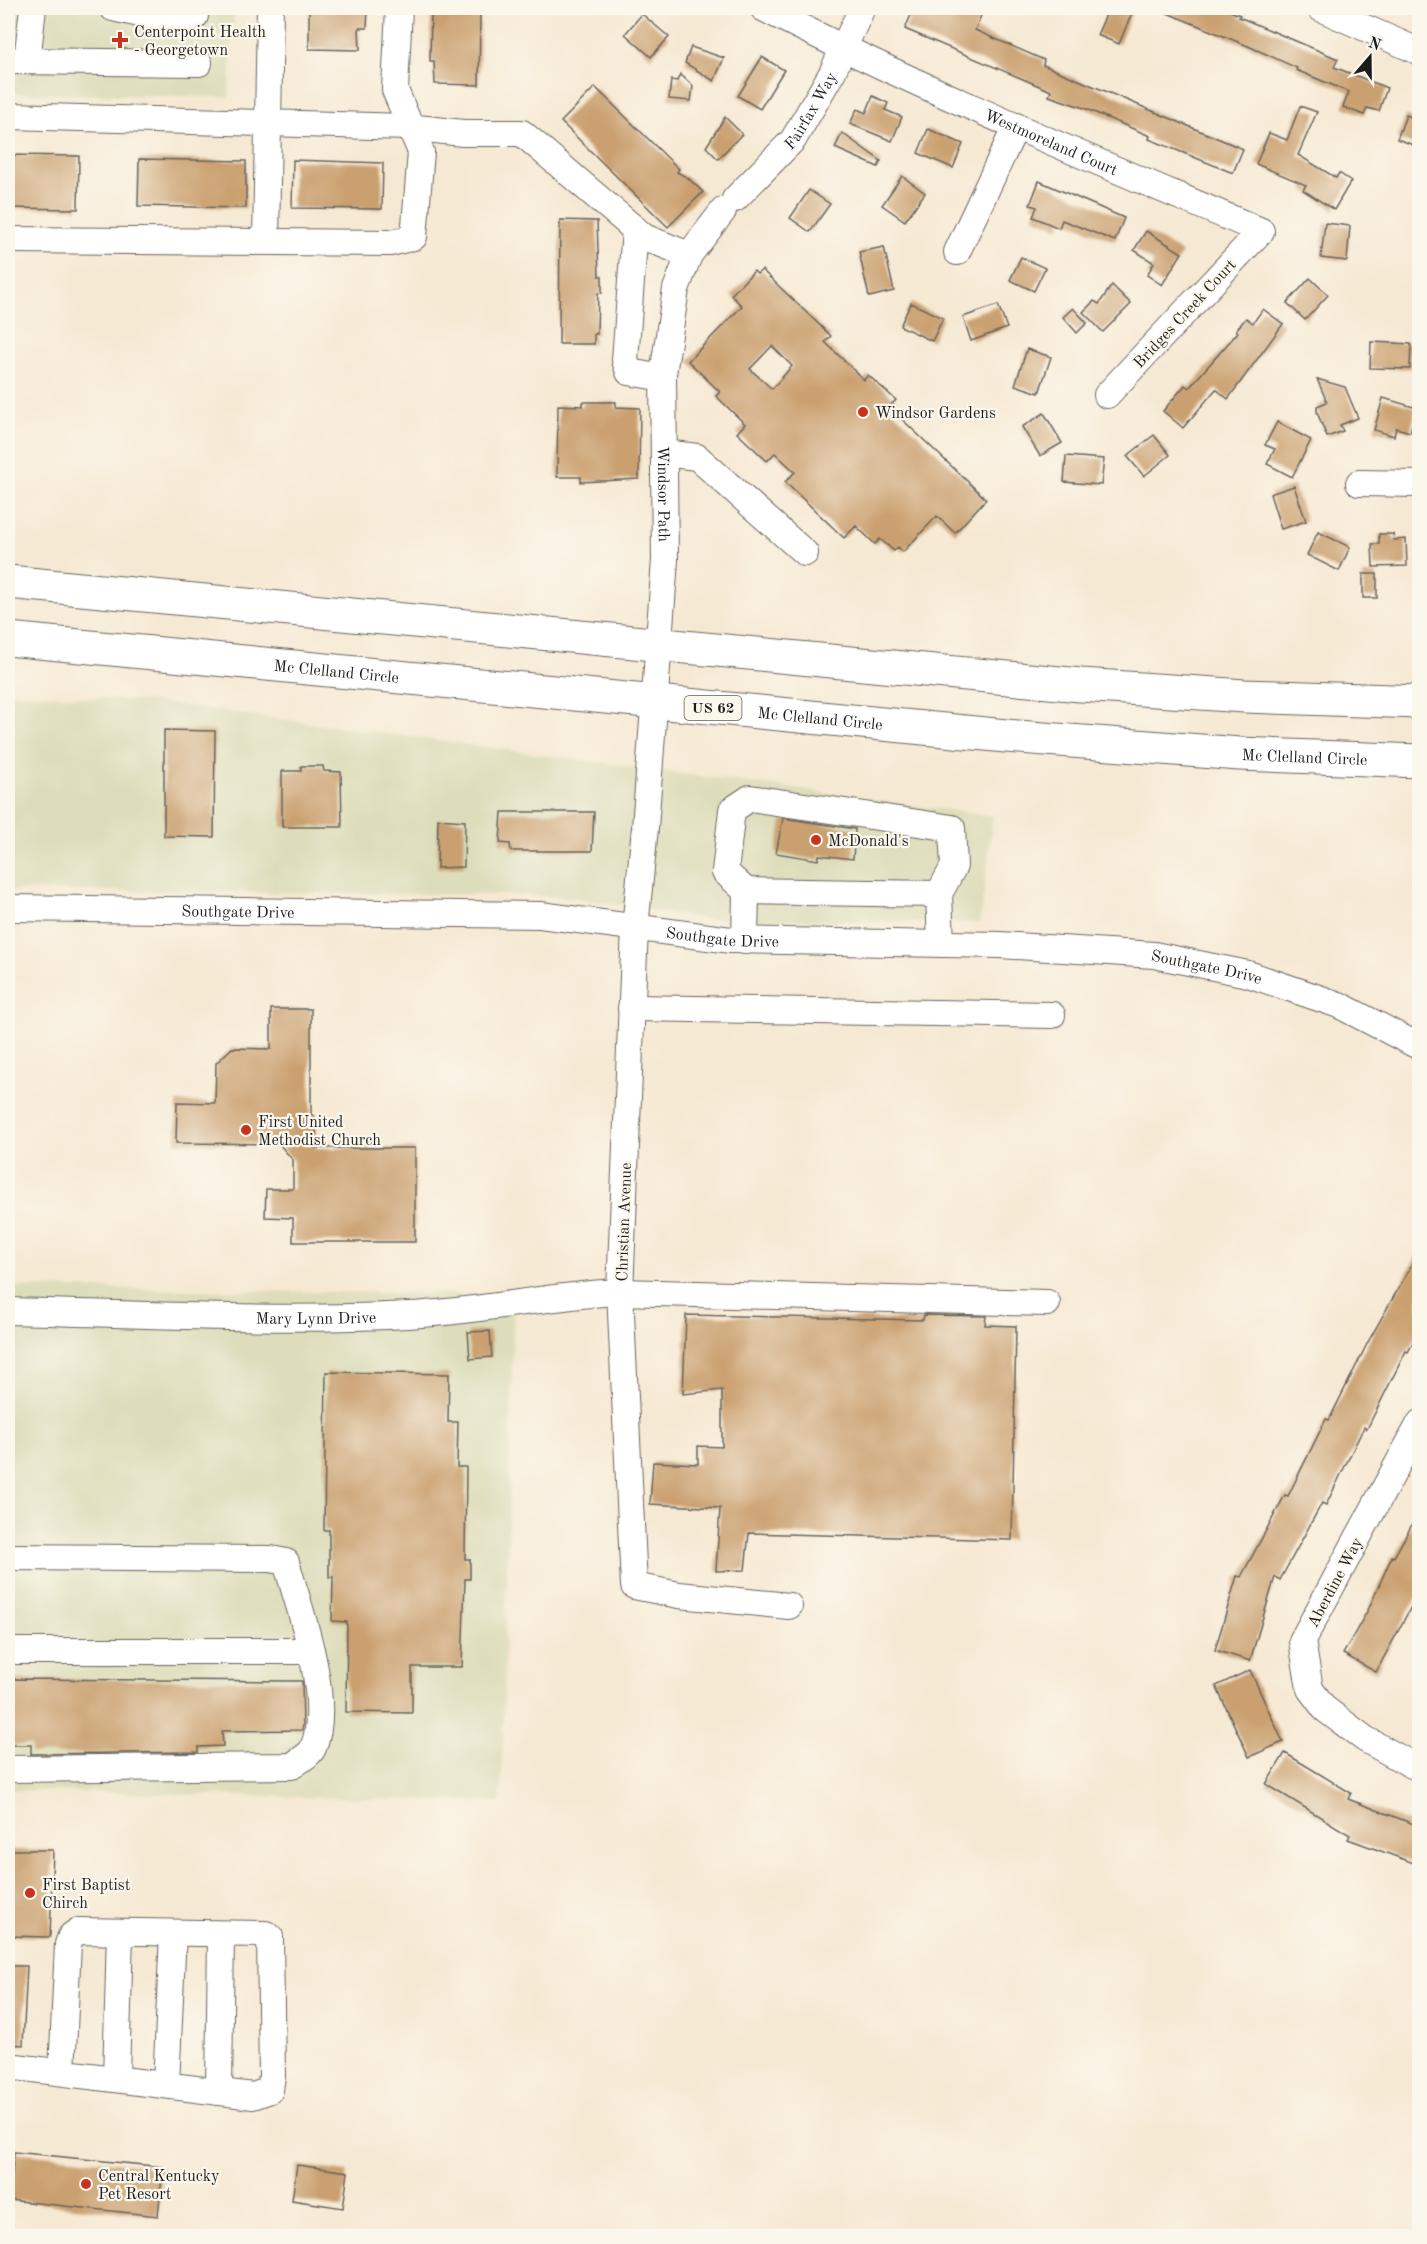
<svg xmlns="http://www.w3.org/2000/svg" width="1427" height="2244" font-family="'Old Standard TT',serif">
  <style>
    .built { fill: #deddbb }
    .building { fill: #caa06f; fill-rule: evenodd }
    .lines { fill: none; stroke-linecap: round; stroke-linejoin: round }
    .minor-casing { stroke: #68645c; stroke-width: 28 }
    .highway-casing { stroke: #68645c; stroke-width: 35 }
    .minor { stroke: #fff; stroke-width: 26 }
    .highway { stroke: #fff; stroke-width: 33 }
    .poi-dot { fill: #c8321e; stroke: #fbf7ec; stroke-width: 2 }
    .labels { text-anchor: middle; stroke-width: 4.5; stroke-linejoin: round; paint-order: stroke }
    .shield { fill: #fbf7ec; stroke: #5f5e5a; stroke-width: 1.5 }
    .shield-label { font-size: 15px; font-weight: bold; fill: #1c1c1c }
    .poi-label { font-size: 16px; fill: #1c1c1c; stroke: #fbf7ec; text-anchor: start }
    .street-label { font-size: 16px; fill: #1c1c1c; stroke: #fbf7ec }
  </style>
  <rect width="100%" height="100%" fill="#fbf7ec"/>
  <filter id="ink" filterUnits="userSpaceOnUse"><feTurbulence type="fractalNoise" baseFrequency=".0167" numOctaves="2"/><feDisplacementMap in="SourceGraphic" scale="12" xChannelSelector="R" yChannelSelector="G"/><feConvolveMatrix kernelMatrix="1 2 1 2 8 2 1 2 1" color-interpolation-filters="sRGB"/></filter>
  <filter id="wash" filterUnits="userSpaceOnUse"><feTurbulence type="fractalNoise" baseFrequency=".008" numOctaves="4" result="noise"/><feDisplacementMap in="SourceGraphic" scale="24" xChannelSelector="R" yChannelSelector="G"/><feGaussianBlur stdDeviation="1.35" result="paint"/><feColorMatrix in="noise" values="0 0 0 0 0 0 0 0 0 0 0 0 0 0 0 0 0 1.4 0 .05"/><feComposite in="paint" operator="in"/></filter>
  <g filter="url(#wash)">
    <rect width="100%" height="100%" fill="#f6e9d3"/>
    <g class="built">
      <path d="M 8,8 L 234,8 L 229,97 L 8,93 Z"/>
      <path d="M 8,692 L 155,702 L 993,816 L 980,923 L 704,919 L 578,898 L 529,895 L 8,890 Z"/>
      <path d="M 8,1287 L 514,1295 L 501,1802 L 8,1790 Z"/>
    </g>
    <g id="blocks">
      <g class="building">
        <path d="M 309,8 L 368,8 L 367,28 L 359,28 L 360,50 L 309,49 Z"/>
        <path d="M 914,8 L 984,8 L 975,30 L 1044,60 L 1043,65 L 1243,149 L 1233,173 L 1149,139 L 1150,136 L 1084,108 L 1049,96 L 1051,91 L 905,29 Z"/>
        <path d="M 1109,8 L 1134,8 L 1119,44 L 1097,35 Z"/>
        <path d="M 1155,8 L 1222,8 L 1240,15 L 1239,17 L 1338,59 L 1334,67 L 1387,88 L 1379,111 L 1367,108 L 1364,115 L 1343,107 L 1349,92 L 1296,70 L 1297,68 L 1248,46 Z"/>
        <path d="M 431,12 L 480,14 L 479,85 L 435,84 L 434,61 L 430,61 Z"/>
        <path d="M 642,14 L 669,37 L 651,57 L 625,34 Z"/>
        <path d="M 691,47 L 724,58 L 714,81 L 685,63 Z"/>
        <path d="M 762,57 L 784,70 L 760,109 L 738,96 Z"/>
        <path d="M 680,74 L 693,86 L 691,101 L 669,99 L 671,80 L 677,81 Z"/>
        <path d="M 595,87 L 679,169 L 677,172 L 688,178 L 703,192 L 668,227 L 561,122 Z"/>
        <path d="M 873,96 L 888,103 L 885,110 L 902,117 L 892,141 L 850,124 L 857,109 L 866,113 Z"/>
        <path d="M 1300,106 L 1317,112 L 1298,155 L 1336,178 L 1339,173 L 1351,181 L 1334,210 L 1303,190 L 1306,185 L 1256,164 L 1269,133 L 1287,140 Z"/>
        <path d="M 1406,115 L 1419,120 L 1419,147 L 1397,139 Z"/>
        <path d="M 725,117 L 742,134 L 718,159 L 706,147 Z"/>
        <path d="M 928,129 L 963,144 L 953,168 L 918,153 Z"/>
        <path d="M 842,133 L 881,161 L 878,167 L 835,148 Z"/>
        <path d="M 8,155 L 79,156 L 78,209 L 8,208 Z"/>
        <path d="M 139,159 L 246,161 L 246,208 L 138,206 Z"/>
        <path d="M 293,160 L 383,163 L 382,209 L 292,208 Z"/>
        <path d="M 902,176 L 925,193 L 905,221 L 882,205 Z"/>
        <path d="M 1039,181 L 1124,218 L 1115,241 L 1062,220 L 1059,228 L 1033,217 L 1037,207 L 1030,205 Z"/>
        <path d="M 809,190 L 830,204 L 810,232 L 790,218 Z"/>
        <path d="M 560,220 L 597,221 L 599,276 L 602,276 L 602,293 L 598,293 L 597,334 L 594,334 L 594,344 L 559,344 Z"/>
        <path d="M 1325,223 L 1350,226 L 1347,261 L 1321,258 Z"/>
        <path d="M 1146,231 L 1182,253 L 1162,285 L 1147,275 L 1154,263 L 1134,250 Z"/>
        <path d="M 884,247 L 894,291 L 869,297 L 859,252 Z"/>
        <path d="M 1021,257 L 1045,268 L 1034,291 L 1010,280 Z"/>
        <path d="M 762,270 L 831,336 L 825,342 L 864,380 L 868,375 L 896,400 L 889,407 L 986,499 L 955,533 L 937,516 L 903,552 L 898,547 L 894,551 L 880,539 L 875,544 L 856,526 L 844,538 L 785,482 L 795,472 L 775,453 L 767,461 L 737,433 L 745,424 L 716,396 L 720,392 L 688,361 L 742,306 L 731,295 L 754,271 L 757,274 ZM 772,346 L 792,366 L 772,389 L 750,369 Z"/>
        <path d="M 1310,278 L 1328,295 L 1305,320 L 1287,303 Z"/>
        <path d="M 1112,285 L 1131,304 L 1103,332 L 1083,312 L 1094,301 L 1099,304 Z"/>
        <path d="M 911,303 L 943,318 L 932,341 L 900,326 Z"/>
        <path d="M 998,305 L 1007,328 L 971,341 L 963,317 Z"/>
        <path d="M 1073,308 L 1087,323 L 1077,333 L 1063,317 Z"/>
        <path d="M 1263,309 L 1283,324 L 1228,399 L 1216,389 L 1183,428 L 1163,411 L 1185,385 L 1189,388 L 1238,332 L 1236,330 L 1246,318 L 1253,323 Z"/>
        <path d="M 1371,342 L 1411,344 L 1410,369 L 1370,368 Z"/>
        <path d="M 1027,349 L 1051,357 L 1039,393 L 1015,385 Z"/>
        <path d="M 1317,379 L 1345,387 L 1358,418 L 1340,425 L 1343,431 L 1327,437 L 1317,412 L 1317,406 L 1327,402 Z"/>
        <path d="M 1383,398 L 1417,408 L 1410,432 L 1396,428 L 1394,436 L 1374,430 Z"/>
        <path d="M 583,402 L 616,402 L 616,407 L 640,408 L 639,479 L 581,482 L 581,477 L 557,477 L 558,405 L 583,406 Z"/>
        <path d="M 1044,413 L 1062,443 L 1040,456 L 1022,427 Z"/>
        <path d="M 1277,422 L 1311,440 L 1292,477 L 1267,464 L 1275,449 L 1265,445 Z"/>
        <path d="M 1154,435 L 1170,455 L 1144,476 L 1127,456 Z"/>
        <path d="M 1066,456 L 1104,459 L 1101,485 L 1064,482 Z"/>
        <path d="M 1294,486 L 1306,521 L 1281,529 L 1270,494 Z"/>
        <path d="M 1318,532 L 1350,547 L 1339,571 L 1307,555 Z"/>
        <path d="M 1379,534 L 1393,534 L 1394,540 L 1406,539 L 1407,566 L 1373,567 L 1372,544 L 1379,544 Z"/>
        <rect x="1363" y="574" width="14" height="24"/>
        <path d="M 164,730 L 215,731 L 214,837 L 164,836 Z"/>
        <path d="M 301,766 L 323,766 L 324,771 L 341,772 L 342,827 L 282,827 L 282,771 L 301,771 Z"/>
        <path d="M 502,812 L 594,812 L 592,851 L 511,851 L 510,844 L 500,843 Z"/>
        <path d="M 783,818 L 855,829 L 853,859 L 819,855 L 818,860 L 776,853 Z"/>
        <path d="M 438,819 L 465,821 L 464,867 L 437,868 Z"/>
        <path d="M 271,1009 L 311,1009 L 311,1114 L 316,1118 L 316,1148 L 415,1148 L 415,1242 L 293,1242 L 293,1218 L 265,1217 L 266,1189 L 293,1189 L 293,1160 L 279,1144 L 176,1143 L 177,1102 L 215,1103 L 216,1063 L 232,1048 L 271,1049 Z"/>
        <path d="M 1419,1252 L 1419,1331 L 1408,1352 L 1406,1351 L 1367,1429 L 1364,1427 L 1326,1505 L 1322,1503 L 1280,1580 L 1275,1577 L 1250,1661 L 1215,1650 L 1237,1576 L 1241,1577 L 1285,1495 L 1288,1496 L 1326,1419 L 1329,1420 L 1368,1342 Z"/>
        <path d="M 686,1315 L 923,1320 L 924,1315 L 986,1316 L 985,1325 L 1016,1326 L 1012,1540 L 749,1533 L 745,1570 L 716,1571 L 720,1508 L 650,1504 L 653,1462 L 698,1464 L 698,1446 L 722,1447 L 722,1390 L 683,1394 Z"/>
        <path d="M 490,1331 L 492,1357 L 470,1359 L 468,1332 Z"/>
        <path d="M 326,1372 L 449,1374 L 448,1422 L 458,1422 L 457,1467 L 466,1467 L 465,1559 L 470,1559 L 470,1579 L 465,1579 L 462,1667 L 412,1667 L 412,1713 L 346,1712 L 347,1622 L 332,1621 L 333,1577 L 329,1577 L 329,1530 L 324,1530 Z"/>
        <path d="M 1419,1512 L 1419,1592 L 1376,1672 L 1343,1654 L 1369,1608 L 1392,1556 L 1394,1557 Z"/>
        <path d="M 1250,1670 L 1283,1742 L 1249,1757 L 1216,1686 Z"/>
        <path d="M 8,1679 L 302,1681 L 303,1726 L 302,1730 L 222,1731 L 223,1746 L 198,1747 L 198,1752 L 31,1754 L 31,1745 L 8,1745 Z"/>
        <path d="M 1285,1753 L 1351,1793 L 1348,1799 L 1419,1826 L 1419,1865 L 1348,1839 L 1350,1835 L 1266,1784 Z"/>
        <path d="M 8,1850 L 53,1850 L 50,1937 L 8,1936 Z"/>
        <path d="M 8,1966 L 27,1966 L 23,2045 L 8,2044 Z"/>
        <path d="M 14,2152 L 163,2167 L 158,2216 L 9,2200 Z"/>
        <path d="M 297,2165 L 348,2172 L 343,2208 L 292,2200 Z"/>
      </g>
    </g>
  </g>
  <g filter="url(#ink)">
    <use href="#blocks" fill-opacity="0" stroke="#68645c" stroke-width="1.5"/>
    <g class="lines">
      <defs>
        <g id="minor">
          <path d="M 113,8 L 176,22 L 195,16 L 196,8"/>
          <path id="s1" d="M 763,8 C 925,91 1094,160 1261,231 L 1107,395"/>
          <path d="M 1320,8 L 1420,52"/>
          <path d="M 8,61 L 199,63"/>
          <path d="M 27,61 L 33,8"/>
          <path d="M 8,116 L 408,127 L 463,133 L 522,133 L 644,237 L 689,255"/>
          <path id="s2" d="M 735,199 L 793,140 L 832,73 L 862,8"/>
          <path id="s3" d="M 723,211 L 689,255 L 676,289 L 663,374 L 665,560 L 645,828 L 635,928 L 620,1292 L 634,1586 L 679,1595 L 789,1606"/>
          <path d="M 635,229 L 625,360 L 629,372 L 663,378"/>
          <path d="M 8,240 L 391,243 L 414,237 L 421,152 L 395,90 L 399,8"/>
          <path d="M 266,241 L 270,8"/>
          <path d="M 957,252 L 1016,126"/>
          <path d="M 664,453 L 697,457 L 805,553"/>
          <path d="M 1359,483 L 1420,484"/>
          <path d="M 746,891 L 939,894"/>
          <path id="s4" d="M 8,908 L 540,915 L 731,940 L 1000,945 L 1154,955 L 1248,974 L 1339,1005 L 1420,1047"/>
          <path d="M 745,941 L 746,891 L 725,872 L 732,810 L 750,798 L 952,828 L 954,866 L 939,894 L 941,944"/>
          <path d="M 631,1008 L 1052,1015"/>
          <path id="s5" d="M 8,1311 C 141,1314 275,1322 408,1315 C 479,1312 549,1295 620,1292 L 1047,1303"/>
          <path d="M 1420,1423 L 1302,1641 L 1310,1689 L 1325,1709 L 1365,1739 L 1412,1765 L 1420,1766"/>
          <path d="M 8,1557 L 271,1559 L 286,1562 C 300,1610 333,1701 313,1748 C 310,1755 298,1761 292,1766 L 8,1769"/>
          <path d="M 8,1651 L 311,1651"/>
          <path d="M 8,2066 L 253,2096 L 270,2090 L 272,2076 L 270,1937 L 266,1934 L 78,1931 L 71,1936 L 68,1944 L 62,2072"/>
          <path d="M 116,2079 L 120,1932"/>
          <path d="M 166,2085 L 173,1933"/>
          <path d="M 219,2092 L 221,1934"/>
        </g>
        <g id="highway">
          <path d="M 8,582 L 1081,685 L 1245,696 L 1420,702"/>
          <path id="s6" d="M 8,639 L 1006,736 L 1240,754 L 1420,761"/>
        </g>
      </defs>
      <use href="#minor" class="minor-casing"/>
      <use href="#highway" class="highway-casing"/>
      <use href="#minor" class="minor"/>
      <use href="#highway" class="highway"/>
    </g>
  </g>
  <g class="poi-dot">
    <path d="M117 31h6v6h6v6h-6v6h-6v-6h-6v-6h6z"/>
    <circle cx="863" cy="412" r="6"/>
    <circle cx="816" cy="840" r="6"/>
    <circle cx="246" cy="1130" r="6"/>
    <circle cx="30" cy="1893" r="6"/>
    <circle cx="86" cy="2184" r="6"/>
  </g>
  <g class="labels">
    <rect class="shield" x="684.5" y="696" width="57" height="24" rx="4.5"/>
    <g class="shield-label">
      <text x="713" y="713">US 62</text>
    </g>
    <g class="poi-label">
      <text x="134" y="37">Centerpoint Health<tspan x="134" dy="18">- Georgetown</tspan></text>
      <text x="875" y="418">Windsor Gardens</text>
      <text x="828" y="846">McDonald's</text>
      <text x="258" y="1127">First United<tspan x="258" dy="18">Methodist Church</tspan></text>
      <text x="42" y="1890">First Baptist<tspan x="42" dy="18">Chirch</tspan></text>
      <text x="98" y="2181">Central Kentucky<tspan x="98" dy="18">Pet Resort</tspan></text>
    </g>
    <g class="street-label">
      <text dy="6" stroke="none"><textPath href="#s2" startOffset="117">Fairfax Way</textPath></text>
      <text dy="6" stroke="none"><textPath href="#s1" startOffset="318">Westmoreland Court</textPath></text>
      <text transform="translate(1184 313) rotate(-47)" y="6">Bridges Creek Court</text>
      <text dy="6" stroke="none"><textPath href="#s3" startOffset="298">Windsor Path</textPath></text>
      <text dy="6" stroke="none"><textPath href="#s6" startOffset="330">Mc Clelland Circle</textPath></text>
      <text dy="6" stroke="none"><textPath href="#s6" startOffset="816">Mc Clelland Circle</textPath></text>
      <text dy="6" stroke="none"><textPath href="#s6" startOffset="1302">Mc Clelland Circle</textPath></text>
      <text dy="6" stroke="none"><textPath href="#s4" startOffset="230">Southgate Drive</textPath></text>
      <text dy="6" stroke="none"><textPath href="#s4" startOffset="716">Southgate Drive</textPath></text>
      <text dy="6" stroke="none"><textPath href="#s4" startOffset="1202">Southgate Drive</textPath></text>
      <text transform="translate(623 1222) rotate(-88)" y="6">Christian Avenue</text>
      <text dy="6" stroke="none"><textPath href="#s5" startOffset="308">Mary Lynn Drive</textPath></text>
      <text transform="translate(1334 1582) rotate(-62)" y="6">Aberdine Way</text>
    </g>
  </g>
  <rect width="1427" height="2244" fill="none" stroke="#fbf7ec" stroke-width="30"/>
  <g transform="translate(1370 57) rotate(20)" stroke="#fbf7ec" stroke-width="4.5" paint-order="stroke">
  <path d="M0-4.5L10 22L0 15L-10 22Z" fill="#1c1c1c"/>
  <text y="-9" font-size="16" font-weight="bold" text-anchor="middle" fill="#1c1c1c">N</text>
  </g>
</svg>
